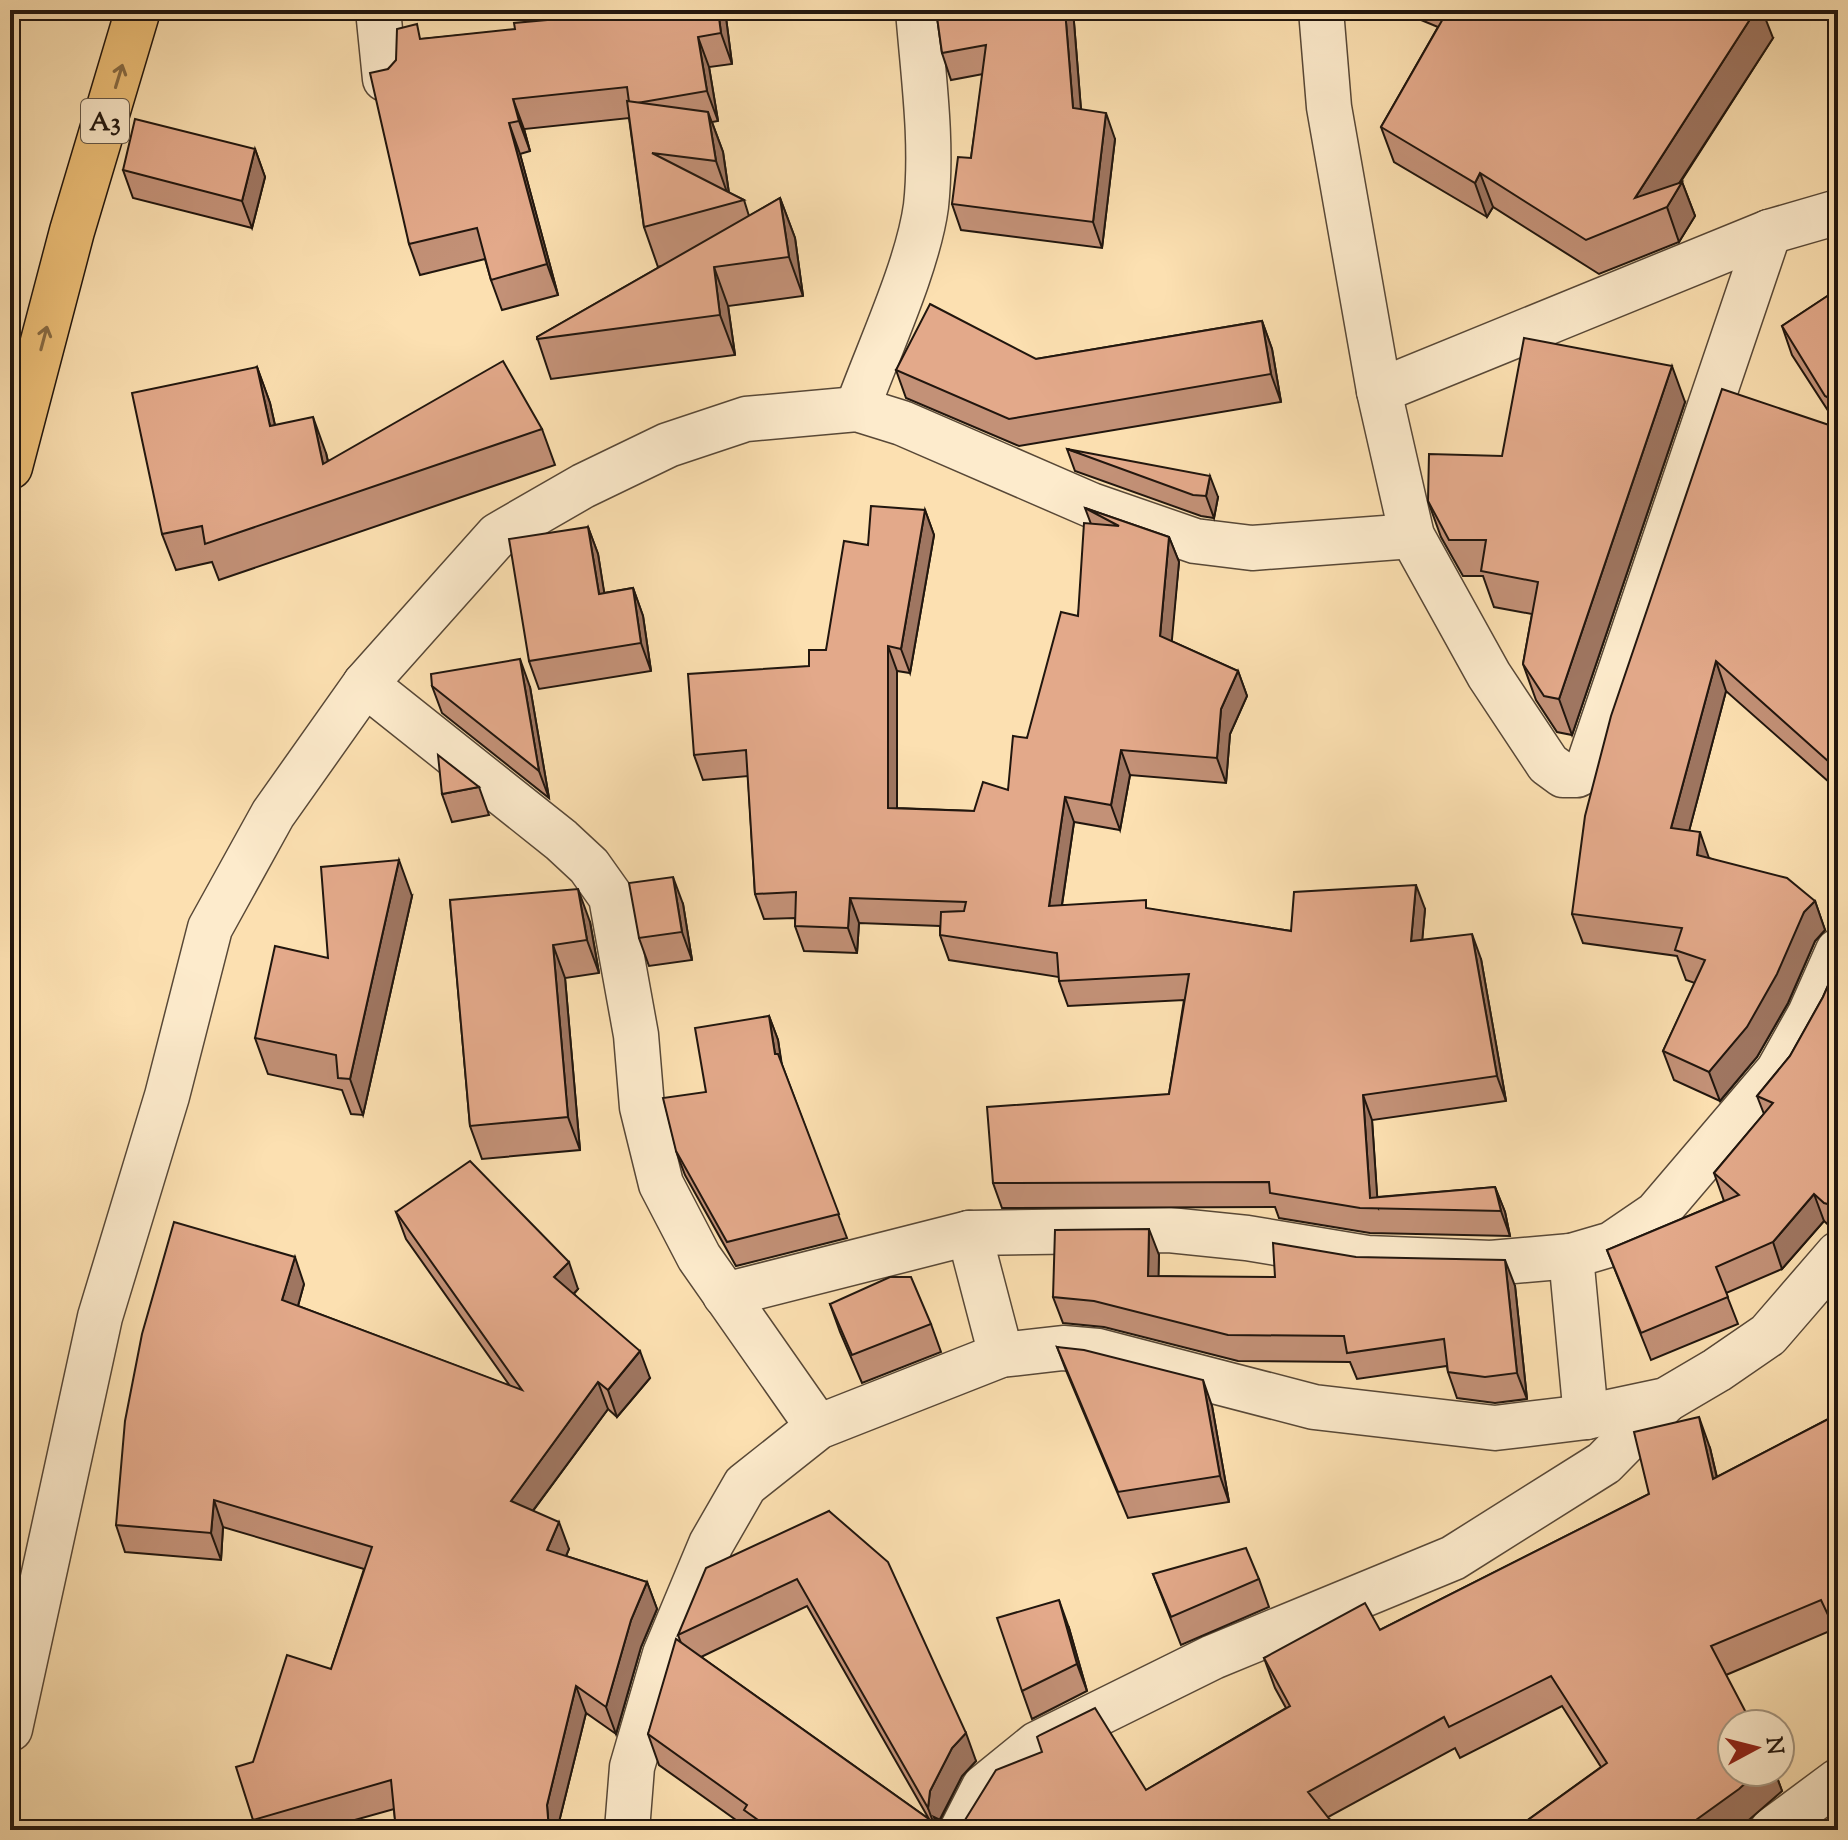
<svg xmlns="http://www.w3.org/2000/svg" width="1848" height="1840" font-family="'Sorts Mill Goudy',serif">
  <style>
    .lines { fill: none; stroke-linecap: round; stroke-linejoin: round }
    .street-casing { stroke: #584837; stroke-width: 47 }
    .highway-casing { stroke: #21160e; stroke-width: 47 }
    .street { stroke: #fdebcc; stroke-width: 44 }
    .highway { stroke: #eec078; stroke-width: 44 }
    .wall { fill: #c39177; stroke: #21160e; stroke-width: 2; fill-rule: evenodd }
    .shaded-wall { fill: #9f7661; stroke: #21160e; stroke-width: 2 }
    .building { fill: #e3a98a; stroke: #21160e; stroke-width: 2 }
    .oneway { stroke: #886b43 }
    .labels { text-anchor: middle; stroke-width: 8; stroke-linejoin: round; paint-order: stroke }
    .shield { fill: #fdebcc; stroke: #635647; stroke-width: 2 }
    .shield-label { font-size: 26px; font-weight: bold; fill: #21160e }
  </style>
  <rect width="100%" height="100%" fill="#fce0b1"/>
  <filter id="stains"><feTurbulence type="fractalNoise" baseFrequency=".0025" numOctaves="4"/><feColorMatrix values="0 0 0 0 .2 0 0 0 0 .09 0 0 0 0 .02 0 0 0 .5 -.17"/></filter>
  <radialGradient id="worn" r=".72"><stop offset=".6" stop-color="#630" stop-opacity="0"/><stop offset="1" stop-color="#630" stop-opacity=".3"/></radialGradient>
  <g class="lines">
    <defs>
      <g id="street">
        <path d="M 378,10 L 385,79"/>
        <path d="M 1321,10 L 1329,107 L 1379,391 L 1412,536 L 1489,675 L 1548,764 L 1563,775 L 1577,775 L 1587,769 L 1769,232"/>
        <path d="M 1379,391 L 1769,232 L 1838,212"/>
        <path d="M 857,409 C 878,351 918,266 926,206 C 933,142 923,74 918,10"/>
        <path d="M 365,684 L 561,840 L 589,866 L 611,897 L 636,1035 L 642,1107 L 661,1184 L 699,1257 L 818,1427"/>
        <path d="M 969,1233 L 1001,1355"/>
        <path d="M 1571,1256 L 1586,1417"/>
        <path d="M 725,1295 L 969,1233 L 1169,1230 L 1247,1238 L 1367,1258 L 1491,1263 L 1571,1256 L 1612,1244 L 1656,1214 L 1778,1071 L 1810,1014 L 1838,951"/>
        <path d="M 10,1729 L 100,1317 L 167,1096 L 210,928 L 273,814 L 365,684 L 498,535 L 583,486 L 668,445 L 746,419 L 857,409 L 902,423 L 1091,505 L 1195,541 L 1252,548 L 1412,536"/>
        <path d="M 627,1830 L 632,1767 L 665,1654 L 711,1544 L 745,1485 L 818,1427 L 1001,1355 L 1063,1348 L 1098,1351 L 1314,1407 L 1495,1428 L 1586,1417 L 1666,1400 L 1717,1370 L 1768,1335 L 1838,1254"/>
        <path d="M 962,1830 L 984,1787 L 1037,1744 L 1213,1657 L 1453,1558 L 1604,1463 L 1666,1400"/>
        <path d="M 1772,1830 L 1838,1781"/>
      </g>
      <path id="highway" d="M 10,467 L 72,231 L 138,10"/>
    </defs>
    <use href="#street" class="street-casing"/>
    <use href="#highway" class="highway-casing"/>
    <use href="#street" class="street"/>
    <use href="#highway" class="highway"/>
  </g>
  <g class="wall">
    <path d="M 725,10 L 732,64 L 709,67 L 718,121 L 712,122 L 723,152 L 729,193 L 744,200 L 749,216 L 780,198 L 795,238 L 803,296 L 728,306 L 735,355 L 551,379 L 537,337 L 661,266 L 658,267 L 644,227 L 629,118 L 524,129 L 530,151 L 520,154 L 558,295 L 502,310 L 491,280 L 485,259 L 420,275 L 409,244 L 388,69 L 422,39 Z"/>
    <path d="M 936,10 L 1073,10 L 1081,109 L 1115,139 L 1102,248 L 961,230 L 952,204 L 971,158 L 983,74 L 951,80 L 942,53 Z"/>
    <path d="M 1397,10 L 1627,10 L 1647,19 L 1773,38 L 1680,183 L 1682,182 L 1695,216 L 1679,242 L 1599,274 L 1493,207 L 1487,217 L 1394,162 L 1381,127 L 1438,27 Z"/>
    <path d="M 255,149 L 265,177 L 252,228 L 133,198 L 123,170 Z"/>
    <path d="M 1838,289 L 1838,426 L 1792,355 L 1782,326 Z"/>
    <path d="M 1262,321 L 1272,349 L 1281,402 L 1019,446 L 906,398 L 896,370 L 1036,359 Z"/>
    <path d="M 257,367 L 270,403 L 275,425 L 326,453 L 328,461 L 542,429 L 555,465 L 219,580 L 212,562 L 176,570 L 162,534 Z"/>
    <path d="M 1685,402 L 1572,735 L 1557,732 L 1536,700 L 1523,664 L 1532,614 L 1494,607 L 1483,576 L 1463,576 L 1441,537 L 1428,501 L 1502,456 Z"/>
    <path d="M 1838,428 L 1838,790 L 1726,691 L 1689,831 L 1709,858 L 1815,901 L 1825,930 L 1815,941 L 1788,1003 L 1757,1057 L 1720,1101 L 1674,1080 L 1663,1051 L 1695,983 L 1686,980 L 1677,956 L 1583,943 L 1572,914 Z"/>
    <path d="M 1067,449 L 1218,497 L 1214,518 L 1201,516 L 1075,471 Z"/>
    <path d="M 1085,508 L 1169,537 L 1179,562 L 1171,641 L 1238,671 L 1247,696 L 1230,734 L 1226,783 L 1130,775 L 1120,830 L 1074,822 L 1062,905 L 1149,909 L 1291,931 L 1425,909 L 1422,940 L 1481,959 L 1506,1101 L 1372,1120 L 1377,1197 L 1495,1187 L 1505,1212 L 1510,1236 L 1370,1233 L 1279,1218 L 1275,1207 L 1002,1208 L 993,1183 L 1169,1094 L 1184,1000 L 1068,1006 L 1059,981 L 1059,977 L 949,960 L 940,935 L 940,926 L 859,923 L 857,953 L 804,951 L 795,926 L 795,918 L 764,919 L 755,894 L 748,776 L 703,780 L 694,755 L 809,666 L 826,650 L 868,545 L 925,510 L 934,535 L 910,673 L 897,671 L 897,808 L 974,811 L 1008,790 L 1027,738 L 1078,616 L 1091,524 Z"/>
    <path d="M 588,527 L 598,554 L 604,593 L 633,588 L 643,616 L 651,671 L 539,689 L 529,661 Z"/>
    <path d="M 432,686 L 530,687 L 549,798 L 442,713 Z"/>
    <path d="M 479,787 L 489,815 L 452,822 L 442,794 Z"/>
    <path d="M 412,896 L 363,1115 L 351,1114 L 342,1090 L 268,1074 L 255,1038 L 328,958 Z"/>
    <path d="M 450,900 L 590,922 L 599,973 L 565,978 L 580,1150 L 482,1159 L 470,1126 Z"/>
    <path d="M 683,904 L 692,960 L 649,966 L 639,938 Z"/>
    <path d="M 1838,963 L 1838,1231 L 1834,1230 L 1824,1221 L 1782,1269 L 1726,1293 L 1738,1324 L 1651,1360 L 1607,1250 L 1724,1201 L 1714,1173 L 1764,1114 L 1757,1096 L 1790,1056 L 1823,997 Z"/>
    <path d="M 769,1016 L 778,1040 L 781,1062 L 847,1238 L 736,1266 L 685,1175 L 676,1151 L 706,1092 Z"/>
    <path d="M 396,1212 L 578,1289 L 574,1294 L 650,1378 L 617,1417 L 608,1409 L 533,1511 L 569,1549 L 566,1556 L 647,1582 L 657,1609 L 641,1647 L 616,1734 L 586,1713 L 557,1830 L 396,1830 L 394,1809 L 319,1830 L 256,1830 L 253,1820 L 253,1762 L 331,1669 L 364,1569 L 223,1527 L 221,1560 L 125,1552 L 116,1525 L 304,1284 L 298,1306 L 510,1386 L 406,1239 Z"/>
    <path d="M 1159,1255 L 1158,1276 L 1515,1286 L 1527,1399 L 1495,1403 L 1457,1398 L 1448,1372 L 1447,1366 L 1357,1379 L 1350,1362 L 1238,1361 L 1104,1327 L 1063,1323 L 1053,1297 Z"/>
    <path d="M 830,1304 L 931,1324 L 941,1352 L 862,1383 L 840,1332 Z"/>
    <path d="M 1057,1347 L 1212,1406 L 1229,1502 L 1128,1518 L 1067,1373 Z"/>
    <path d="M 1838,1414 L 1838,1643 L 1832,1630 L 1726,1675 L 1732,1772 L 1775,1772 L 1782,1791 L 1735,1830 L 1514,1830 L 1601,1767 L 1562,1706 L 1460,1758 L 1455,1748 L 1328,1817 L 1338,1830 L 750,1830 L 659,1765 L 648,1734 L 681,1643 L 678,1635 L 829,1511 L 976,1761 L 962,1776 L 940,1820 L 951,1825 L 1146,1790 L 1286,1708 L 1275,1688 L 1264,1658 L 1380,1630 L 1649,1494 L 1710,1448 L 1717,1477 ZM 807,1606 L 929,1819 L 701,1657 Z"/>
    <path d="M 1153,1574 L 1259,1579 L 1269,1607 L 1181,1645 Z"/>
    <path d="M 1069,1628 L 1087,1691 L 1032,1719 L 1022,1691 Z"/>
  </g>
  <g class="shaded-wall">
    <path d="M 718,10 L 725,10 L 732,64 L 721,33 Z"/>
    <path d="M 1065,10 L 1073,10 L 1083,135 L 1073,108 Z"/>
    <path d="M 1756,10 L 1762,10 L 1773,38 L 1663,208 L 1635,198 Z"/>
    <path d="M 698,37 L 709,67 L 718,121 L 707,91 Z"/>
    <path d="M 513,99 L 524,129 L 530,151 L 519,121 Z"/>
    <path d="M 708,112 L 723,152 L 730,201 L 716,161 Z"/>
    <path d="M 1106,113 L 1115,139 L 1102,248 L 1093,222 Z"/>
    <path d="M 509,123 L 520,154 L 558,295 L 547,264 Z"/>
    <path d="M 255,149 L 265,177 L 252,228 L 242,201 Z"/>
    <path d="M 1480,173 L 1493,207 L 1487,217 L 1475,183 Z"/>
    <path d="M 1682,182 L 1695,216 L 1679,242 L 1667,207 Z"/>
    <path d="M 780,198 L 795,238 L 803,296 L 789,257 Z"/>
    <path d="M 714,267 L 728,306 L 735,355 L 720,315 Z"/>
    <path d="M 1262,321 L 1272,349 L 1281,402 L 1271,374 Z"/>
    <path d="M 1672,366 L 1685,402 L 1572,735 L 1559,699 Z"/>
    <path d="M 257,367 L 270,403 L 283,462 L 270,426 Z"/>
    <path d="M 313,417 L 326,453 L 336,500 L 323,464 Z"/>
    <path d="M 1210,476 L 1218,497 L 1214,518 L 1206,496 Z"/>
    <path d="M 925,510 L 934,535 L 910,673 L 901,649 Z"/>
    <path d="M 588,527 L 598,554 L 609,622 L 599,594 Z"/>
    <path d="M 1169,537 L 1179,562 L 1170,661 L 1160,636 Z"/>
    <path d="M 633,588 L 643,616 L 651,671 L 641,643 Z"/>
    <path d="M 888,646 L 897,671 L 897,833 L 888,808 Z"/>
    <path d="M 520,659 L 530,687 L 549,798 L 539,771 Z"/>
    <path d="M 1716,661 L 1726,691 L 1682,858 L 1671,828 Z"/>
    <path d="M 1238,671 L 1247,696 L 1230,734 L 1226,783 L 1217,758 L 1221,709 Z"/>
    <path d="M 1121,750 L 1130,775 L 1120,830 L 1111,805 Z"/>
    <path d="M 1065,797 L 1074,822 L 1058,931 L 1049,906 Z"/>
    <path d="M 1700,832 L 1710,861 L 1697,855 Z"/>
    <path d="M 399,860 L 412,896 L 363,1115 L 350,1079 Z"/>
    <path d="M 673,877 L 683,904 L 692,960 L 682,932 Z"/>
    <path d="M 1416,885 L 1425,909 L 1420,966 L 1411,941 Z"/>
    <path d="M 578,889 L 590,922 L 599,973 L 587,940 Z"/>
    <path d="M 850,898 L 859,923 L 857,953 L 848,928 Z"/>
    <path d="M 1815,901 L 1825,930 L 1815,941 L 1788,1003 L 1757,1057 L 1720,1101 L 1709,1072 L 1804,912 Z"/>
    <path d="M 1472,934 L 1481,959 L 1506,1101 L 1497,1076 Z"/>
    <path d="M 553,945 L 565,978 L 580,1150 L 568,1117 Z"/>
    <path d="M 769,1016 L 778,1040 L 784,1078 L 775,1054 Z"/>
    <path d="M 1363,1095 L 1372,1120 L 1378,1208 L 1370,1198 Z"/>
    <path d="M 1495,1187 L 1505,1212 L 1510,1236 L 1501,1211 Z"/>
    <path d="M 1814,1194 L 1824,1221 L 1782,1269 L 1773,1242 Z"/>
    <path d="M 1149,1229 L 1159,1255 L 1158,1303 L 1148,1276 Z"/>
    <path d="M 295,1257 L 304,1284 L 292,1327 L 282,1300 Z"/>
    <path d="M 1505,1260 L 1515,1286 L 1527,1399 L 1517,1373 Z"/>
    <path d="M 569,1262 L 578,1289 L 564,1304 L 554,1277 Z"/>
    <path d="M 640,1351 L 650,1378 L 617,1417 L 608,1390 Z"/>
    <path d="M 1203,1380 L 1212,1406 L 1229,1502 L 1220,1476 Z"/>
    <path d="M 598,1382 L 608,1409 L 520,1528 L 511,1501 Z"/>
    <path d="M 1699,1417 L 1710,1448 L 1724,1509 L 1713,1479 Z"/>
    <path d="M 214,1500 L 223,1527 L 221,1560 L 211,1533 Z"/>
    <path d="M 559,1522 L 569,1549 L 557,1577 L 547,1550 Z"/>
    <path d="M 647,1582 L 657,1609 L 641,1647 L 616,1734 L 606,1707 L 631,1620 Z"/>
    <path d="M 1059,1600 L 1069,1628 L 1087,1691 L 1077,1664 Z"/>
    <path d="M 576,1686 L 586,1713 L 557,1830 L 549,1830 L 547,1805 Z"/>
    <path d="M 966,1733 L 976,1761 L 962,1776 L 940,1819 L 939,1826 L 934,1817 L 939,1830 L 936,1830 L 928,1808 L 930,1791 L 952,1748 Z"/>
    <path d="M 1758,1772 L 1775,1772 L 1782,1791 L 1750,1819 L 1735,1830 L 1682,1830 Z"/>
  </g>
  <g class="building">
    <path d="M 613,10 L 718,10 L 721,33 L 698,37 L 707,91 L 637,103 L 629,102 L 627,87 L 513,99 L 519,121 L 509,123 L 547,264 L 491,280 L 477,228 L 409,244 L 370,73 L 388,69 L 396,60 L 397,29 L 417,24 L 420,39 L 515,29 L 514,23 L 613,14 Z"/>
    <path d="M 936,10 L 1065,10 L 1073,108 L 1106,113 L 1093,222 L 952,204 L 958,157 L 971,158 L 986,45 L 942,53 Z"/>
    <path d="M 1448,10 L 1627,10 L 1647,19 L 1653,10 L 1756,10 L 1635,198 L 1682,182 L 1667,207 L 1586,240 L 1480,173 L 1475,183 L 1381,127 Z"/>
    <path d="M 1838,88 L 1838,119 L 1829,91 Z"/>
    <path d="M 627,101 L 708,112 L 716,161 L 652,153 L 744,200 L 644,227 Z"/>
    <path d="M 135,119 L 255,149 L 242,201 L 123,170 Z"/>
    <path d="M 780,198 L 789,257 L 714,267 L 720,315 L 537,339 L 537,337 Z"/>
    <path d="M 1838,289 L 1838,403 L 1825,396 L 1782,326 Z"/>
    <path d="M 930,304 L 1036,359 L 1262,321 L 1271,374 L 1009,419 L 896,370 Z"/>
    <path d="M 1524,338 L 1672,366 L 1559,699 L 1544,696 L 1523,664 L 1538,582 L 1481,571 L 1486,540 L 1449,540 L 1428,501 L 1429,454 L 1502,456 Z"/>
    <path d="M 503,361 L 542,429 L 205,544 L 202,526 L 162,534 L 132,393 L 257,367 L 270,426 L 313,417 L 323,464 Z"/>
    <path d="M 1722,389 L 1838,428 L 1838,770 L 1716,661 L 1671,828 L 1700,832 L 1697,855 L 1787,878 L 1815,901 L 1804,912 L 1777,974 L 1747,1027 L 1709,1072 L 1663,1051 L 1705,960 L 1675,950 L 1682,928 L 1572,914 L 1585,816 L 1611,716 Z"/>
    <path d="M 1830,402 L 1838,404 L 1838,415 Z"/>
    <path d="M 1067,449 L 1210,476 L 1206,496 L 1193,495 Z"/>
    <path d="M 871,506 L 925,510 L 901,649 L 888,646 L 888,808 L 974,811 L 983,782 L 1008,790 L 1013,736 L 1027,738 L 1061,612 L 1078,616 L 1084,523 L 1119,526 L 1085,508 L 1169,537 L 1160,636 L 1238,671 L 1221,709 L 1217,758 L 1121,750 L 1111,805 L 1065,797 L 1049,906 L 1146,900 L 1146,908 L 1291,931 L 1294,892 L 1416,885 L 1411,941 L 1472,934 L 1497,1076 L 1363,1095 L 1370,1198 L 1495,1187 L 1501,1211 L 1360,1208 L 1270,1193 L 1269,1182 L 993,1183 L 987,1107 L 1169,1094 L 1189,974 L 1059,981 L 1057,953 L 940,935 L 941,912 L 964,911 L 966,902 L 850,898 L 848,928 L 795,926 L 796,892 L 755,894 L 746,750 L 694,755 L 688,674 L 809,666 L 809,650 L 826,650 L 844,541 L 868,545 Z"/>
    <path d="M 588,527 L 599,594 L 633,588 L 641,643 L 529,661 L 509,539 Z"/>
    <path d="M 520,659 L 539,771 L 432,686 L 431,674 Z"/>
    <path d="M 438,755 L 479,787 L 442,794 Z"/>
    <path d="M 399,860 L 350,1079 L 338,1078 L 336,1055 L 255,1038 L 275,946 L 328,958 L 321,867 Z"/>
    <path d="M 673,877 L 682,932 L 639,938 L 629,883 Z"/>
    <path d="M 578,889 L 587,940 L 553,945 L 568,1117 L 470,1126 L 450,900 Z"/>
    <path d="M 1838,963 L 1838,1207 L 1824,1203 L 1814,1194 L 1773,1242 L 1716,1267 L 1728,1297 L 1641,1333 L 1607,1250 L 1739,1195 L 1714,1173 L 1773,1103 L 1757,1096 L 1790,1056 L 1823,997 Z"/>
    <path d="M 769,1016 L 775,1054 L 778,1054 L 839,1214 L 727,1242 L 676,1151 L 663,1098 L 706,1092 L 695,1028 Z"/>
    <path d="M 470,1161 L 569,1262 L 554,1277 L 640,1351 L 608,1390 L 598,1382 L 511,1501 L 559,1522 L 547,1550 L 647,1582 L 631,1620 L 606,1707 L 576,1686 L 547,1805 L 549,1830 L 396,1830 L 391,1780 L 253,1820 L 236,1767 L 253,1762 L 287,1655 L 331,1669 L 372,1547 L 214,1500 L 211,1533 L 116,1525 L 125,1421 L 142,1334 L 174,1222 L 295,1257 L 282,1300 L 522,1390 L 396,1212 Z"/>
    <path d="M 1149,1229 L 1148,1276 L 1275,1277 L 1273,1243 L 1356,1257 L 1505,1260 L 1517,1373 L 1485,1377 L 1448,1372 L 1444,1339 L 1347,1353 L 1344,1336 L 1228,1335 L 1094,1301 L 1053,1297 L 1055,1230 Z"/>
    <path d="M 890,1277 L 911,1277 L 931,1324 L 852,1355 L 830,1304 Z"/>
    <path d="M 1057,1347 L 1084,1350 L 1203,1380 L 1220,1476 L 1118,1492 Z"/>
    <path d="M 1838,1414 L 1838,1636 L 1821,1600 L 1711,1646 L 1752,1724 L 1732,1724 L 1732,1772 L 1758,1772 L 1739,1789 L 1682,1830 L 1514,1830 L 1607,1763 L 1551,1676 L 1449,1727 L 1444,1717 L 1308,1792 L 1338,1830 L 772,1830 L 744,1810 L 747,1805 L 648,1734 L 676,1639 L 940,1827 L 934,1817 L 951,1825 L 965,1820 L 996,1770 L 1042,1752 L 1037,1737 L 1040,1735 L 1095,1708 L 1146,1790 L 1290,1706 L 1264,1658 L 1365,1603 L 1380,1630 L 1649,1494 L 1634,1432 L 1699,1417 L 1713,1479 Z"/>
    <path d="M 829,1511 L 888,1562 L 966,1733 L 952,1748 L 930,1791 L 928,1808 L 797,1579 L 678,1635 L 706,1568 Z"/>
    <path d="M 1246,1548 L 1259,1579 L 1171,1617 L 1153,1574 Z"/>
    <path d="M 1059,1600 L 1077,1664 L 1022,1691 L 997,1618 Z"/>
    <path d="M 1838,1813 L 1838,1830 L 1818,1830 Z"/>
  </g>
  <defs><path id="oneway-shaft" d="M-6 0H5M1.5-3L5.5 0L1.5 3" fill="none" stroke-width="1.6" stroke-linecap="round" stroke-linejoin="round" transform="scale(2)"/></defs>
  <g class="oneway">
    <use href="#oneway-shaft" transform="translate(119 76) rotate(-73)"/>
    <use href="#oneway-shaft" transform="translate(44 338) rotate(-75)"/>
  </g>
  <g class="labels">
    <rect class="shield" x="81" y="99" width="48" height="44" rx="6"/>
    <g class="shield-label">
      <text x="105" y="130">A3</text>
    </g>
  </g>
  <rect width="1848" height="1840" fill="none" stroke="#fce0b1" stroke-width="40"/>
  <rect x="12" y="12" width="1824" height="1816" fill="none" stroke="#21160e" stroke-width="4"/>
  <rect x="20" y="20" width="1808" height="1800" fill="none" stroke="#21160e" stroke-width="2"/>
  <g transform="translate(1756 1748) rotate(83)"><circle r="38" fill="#fdebcc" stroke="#a59680" stroke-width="2"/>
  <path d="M0-6L14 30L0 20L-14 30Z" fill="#8f2418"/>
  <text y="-12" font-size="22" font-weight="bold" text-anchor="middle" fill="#21160e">N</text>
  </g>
  <rect width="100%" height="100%" filter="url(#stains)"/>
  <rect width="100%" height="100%" fill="url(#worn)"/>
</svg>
